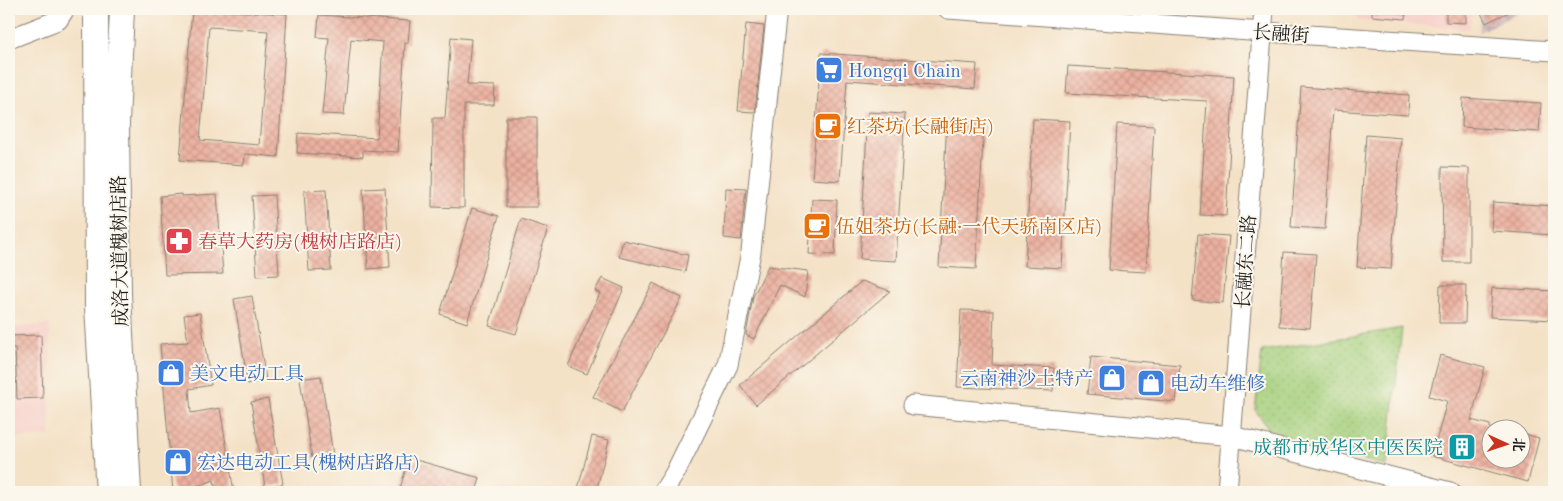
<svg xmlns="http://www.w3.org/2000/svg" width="1563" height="501" font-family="'Old Standard TT','Noto Serif SC',serif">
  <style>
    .built { fill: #f7d0c9 }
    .industrial { fill: url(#industrial-grid) }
    .park { fill: url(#park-dots); stroke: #60764c }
    .building { fill: url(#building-cross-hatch); fill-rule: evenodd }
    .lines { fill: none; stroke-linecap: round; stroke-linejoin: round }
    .minor-casing { stroke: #887f72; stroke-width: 21 }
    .major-casing { stroke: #887f72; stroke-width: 26 }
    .minor { stroke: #fff; stroke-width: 19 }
    .major { stroke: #fff; stroke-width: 24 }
    .labels { text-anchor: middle; stroke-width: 4; stroke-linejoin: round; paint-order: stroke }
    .street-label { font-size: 19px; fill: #1c1c1c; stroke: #fbf7ec }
    .shop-label { font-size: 19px; fill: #366cbe; stroke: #fbf7ec; text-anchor: start }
    .food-label { font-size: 19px; fill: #c56008; stroke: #fbf7ec; text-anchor: start }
    .health-label { font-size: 19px; fill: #be3a42; stroke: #fbf7ec; text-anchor: start }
    .culture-label { font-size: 19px; fill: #0d838f; stroke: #fbf7ec; text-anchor: end }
  </style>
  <defs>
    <pattern id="industrial-grid" width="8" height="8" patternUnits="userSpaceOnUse" patternTransform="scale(1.25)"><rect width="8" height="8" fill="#d2bec1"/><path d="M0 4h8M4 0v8" fill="none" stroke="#b4a3a5"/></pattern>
    <pattern id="park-dots" width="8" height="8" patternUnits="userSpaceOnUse" patternTransform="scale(1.25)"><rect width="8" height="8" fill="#a4cf7b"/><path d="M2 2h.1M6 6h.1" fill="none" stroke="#8db16a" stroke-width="1.8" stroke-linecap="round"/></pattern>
    <pattern id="building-cross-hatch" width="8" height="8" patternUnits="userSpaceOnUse" patternTransform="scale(1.25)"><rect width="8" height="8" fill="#ecb1a0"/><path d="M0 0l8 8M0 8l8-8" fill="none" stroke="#ca9889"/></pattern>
  </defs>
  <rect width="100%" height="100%" fill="#fbf7ec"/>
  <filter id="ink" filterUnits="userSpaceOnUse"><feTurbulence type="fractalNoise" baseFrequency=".02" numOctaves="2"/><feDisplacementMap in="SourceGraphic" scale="10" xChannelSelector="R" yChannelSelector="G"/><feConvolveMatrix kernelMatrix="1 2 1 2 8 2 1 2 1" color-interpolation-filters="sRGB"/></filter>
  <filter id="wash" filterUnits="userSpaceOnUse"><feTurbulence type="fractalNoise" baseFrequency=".0096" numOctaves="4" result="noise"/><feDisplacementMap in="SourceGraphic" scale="20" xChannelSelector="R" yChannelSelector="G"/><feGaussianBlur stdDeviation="1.12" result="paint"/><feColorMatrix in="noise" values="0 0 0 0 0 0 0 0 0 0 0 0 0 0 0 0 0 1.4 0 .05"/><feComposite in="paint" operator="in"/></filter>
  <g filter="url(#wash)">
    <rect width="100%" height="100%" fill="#f4e2c7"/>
    <g class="built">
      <path d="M 1359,9 L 1473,9 L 1469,29 L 1357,20 Z"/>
      <path d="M 50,324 L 50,436 L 9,439 L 9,328 Z"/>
    </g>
    <path class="industrial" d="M 1481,9 L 1526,9 L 1479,32 Z"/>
    <path class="park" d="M 1402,328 L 1387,466 L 1275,437 L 1255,410 L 1262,351 Z"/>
    <g id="blocks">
      <g class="building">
        <path d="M 192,9 L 287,14 L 278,157 L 245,154 L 244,165 L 180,160 ZM 209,27 L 268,31 L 259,145 L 200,140 Z"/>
        <path d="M 1372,9 L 1406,9 L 1405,19 L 1372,16 Z"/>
        <path d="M 1446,9 L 1466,9 L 1466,23 L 1446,22 Z"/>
        <path d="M 1479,9 L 1515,9 L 1486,23 Z"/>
        <path d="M 319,15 L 410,21 L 408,43 L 405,43 L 398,152 L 363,150 L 363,157 L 297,153 L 298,133 L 377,138 L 383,42 L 351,39 L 344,115 L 322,114 L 329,38 L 317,37 Z"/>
        <path d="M 746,24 L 764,26 L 755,112 L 738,111 Z"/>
        <path d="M 451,37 L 471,39 L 467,85 L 495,86 L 494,105 L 464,105 L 464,208 L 432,207 L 433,118 L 445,118 Z"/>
        <path d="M 821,53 L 977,64 L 975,89 L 847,80 L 840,181 L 812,179 Z"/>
        <path d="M 1068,66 L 1234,76 L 1226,216 L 1200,215 L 1207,101 L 1066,93 Z"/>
        <path d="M 1301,87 L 1409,95 L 1408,115 L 1333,110 L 1325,229 L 1291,227 Z"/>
        <path d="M 1463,98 L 1541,103 L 1539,132 L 1462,127 Z"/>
        <path d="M 868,112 L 905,114 L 896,261 L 860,259 Z"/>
        <rect x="506" y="117" width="31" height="90"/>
        <path d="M 1033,119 L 1070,121 L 1062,268 L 1025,266 Z"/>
        <path d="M 947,120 L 984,122 L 976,269 L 939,267 Z"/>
        <path d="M 1117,124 L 1154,126 L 1146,272 L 1109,270 Z"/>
        <path d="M 1366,135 L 1401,138 L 1391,269 L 1357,267 Z"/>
        <path d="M 1442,167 L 1469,168 L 1469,262 L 1443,262 Z"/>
        <path d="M 385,188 L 390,267 L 368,269 L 363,189 Z"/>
        <path d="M 726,188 L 746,189 L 741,240 L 724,238 Z"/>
        <path d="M 326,190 L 331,270 L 309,271 L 304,191 Z"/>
        <path d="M 182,194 L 182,196 L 217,194 L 223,274 L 165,275 L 160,196 Z"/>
        <path d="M 274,195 L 279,275 L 257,276 L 252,196 Z"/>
        <path d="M 812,199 L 837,200 L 835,255 L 809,254 Z"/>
        <path d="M 1493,202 L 1554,206 L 1554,235 L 1491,231 Z"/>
        <path d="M 472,208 L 499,216 L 467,323 L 440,314 Z"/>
        <path d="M 521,219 L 548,228 L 516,334 L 489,326 Z"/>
        <path d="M 1198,234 L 1229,236 L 1223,303 L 1192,300 Z"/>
        <path d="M 623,240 L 688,255 L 685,272 L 619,257 Z"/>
        <path d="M 1284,252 L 1316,254 L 1310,328 L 1279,326 Z"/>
        <path d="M 768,266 L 808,271 L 805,297 L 780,285 L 754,339 L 746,335 L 753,297 Z"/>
        <path d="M 602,278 L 624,288 L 587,374 L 568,366 L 600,293 L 595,291 Z"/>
        <path d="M 862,281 L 890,291 L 756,405 L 740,385 Z"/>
        <path d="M 653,283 L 682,298 L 622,412 L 593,397 Z"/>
        <path d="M 1440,285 L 1466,285 L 1465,323 L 1439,323 Z"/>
        <path d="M 1492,288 L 1554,291 L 1554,320 L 1490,317 Z"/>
        <path d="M 252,296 L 266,380 L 248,384 L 234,299 Z"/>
        <path d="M 961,310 L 994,311 L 992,365 L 1054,368 L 1053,391 L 957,387 Z"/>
        <path d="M 200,313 L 211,385 L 189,389 L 191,413 L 220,408 L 234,492 L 216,492 L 214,480 L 182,492 L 173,492 L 160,344 L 188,342 L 184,315 Z"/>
        <path d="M 41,335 L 43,398 L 17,399 L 15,348 L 9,348 L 9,336 Z"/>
        <path d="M 1440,355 L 1485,367 L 1471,420 L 1490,425 L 1490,458 L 1520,458 L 1520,433 L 1539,438 L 1528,482 L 1432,456 L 1447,401 L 1429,396 Z"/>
        <path d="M 1091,357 L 1180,365 L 1176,402 L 1087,394 Z"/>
        <path d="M 321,376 L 333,455 L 312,458 L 300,379 Z"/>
        <path d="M 268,399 L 283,484 L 265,487 L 251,402 Z"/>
        <path d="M 592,436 L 609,440 L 596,492 L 577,492 Z"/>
        <path d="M 409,458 L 480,478 L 476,492 L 399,492 Z"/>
      </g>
    </g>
  </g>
  <g filter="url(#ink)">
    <use href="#blocks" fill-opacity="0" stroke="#887f72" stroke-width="1"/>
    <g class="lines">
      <defs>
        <g id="minor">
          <path d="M 948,9 L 1263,32 L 1554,51"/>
          <path d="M 9,39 L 58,20 L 65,9"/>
          <path d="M 913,405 L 1232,436 L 1450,492"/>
          <path d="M 663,492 L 675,473 L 728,365 L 751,252 L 777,9"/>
          <path d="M 1227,492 L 1264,9"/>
        </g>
        <g id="major">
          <path d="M 96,9 L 97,307 L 108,492"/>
          <path d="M 122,9 L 117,123 L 119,294 L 129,492"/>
        </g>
      </defs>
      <use href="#minor" class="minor-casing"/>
      <use href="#major" class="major-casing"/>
      <use href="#minor" class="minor"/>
      <use href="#major" class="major"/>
    </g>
  </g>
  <defs>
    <symbol id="supermarket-square" viewBox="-11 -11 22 22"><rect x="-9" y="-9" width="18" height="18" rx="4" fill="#3f7fe0" stroke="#fbf7ec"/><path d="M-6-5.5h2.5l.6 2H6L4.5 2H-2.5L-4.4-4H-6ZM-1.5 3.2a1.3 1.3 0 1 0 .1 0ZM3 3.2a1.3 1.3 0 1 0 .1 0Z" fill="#fff"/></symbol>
    <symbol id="cafe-square" viewBox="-11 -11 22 22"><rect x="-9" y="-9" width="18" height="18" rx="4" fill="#e8710a" stroke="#fbf7ec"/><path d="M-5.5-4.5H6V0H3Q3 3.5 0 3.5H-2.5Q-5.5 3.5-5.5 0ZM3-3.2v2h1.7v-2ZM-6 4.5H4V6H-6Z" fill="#fff"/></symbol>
    <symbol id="pharmacy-square" viewBox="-11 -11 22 22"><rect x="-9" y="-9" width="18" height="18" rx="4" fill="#e0444e" stroke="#fbf7ec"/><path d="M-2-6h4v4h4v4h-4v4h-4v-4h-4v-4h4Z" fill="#fff"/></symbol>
    <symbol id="shop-square" viewBox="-11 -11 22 22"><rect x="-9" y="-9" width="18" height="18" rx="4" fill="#3f7fe0" stroke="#fbf7ec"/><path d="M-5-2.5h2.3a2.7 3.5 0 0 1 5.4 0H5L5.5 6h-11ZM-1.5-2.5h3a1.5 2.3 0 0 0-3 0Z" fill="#fff"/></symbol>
    <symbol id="building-square" viewBox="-11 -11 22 22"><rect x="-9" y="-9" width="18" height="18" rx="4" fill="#0f9aa8" stroke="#fbf7ec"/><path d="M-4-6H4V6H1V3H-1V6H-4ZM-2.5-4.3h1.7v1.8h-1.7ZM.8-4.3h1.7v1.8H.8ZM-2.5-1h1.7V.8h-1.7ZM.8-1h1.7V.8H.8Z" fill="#fff"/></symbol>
  </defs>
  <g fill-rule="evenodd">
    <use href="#supermarket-square" x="813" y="54" width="32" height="32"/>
    <use href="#cafe-square" x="812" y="110" width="32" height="32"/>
    <use href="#cafe-square" x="801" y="210" width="32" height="32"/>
    <use href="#pharmacy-square" x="163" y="225" width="32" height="32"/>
    <use href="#shop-square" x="155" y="357" width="32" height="32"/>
    <use href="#shop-square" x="1096" y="362" width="32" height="32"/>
    <use href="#shop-square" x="1135" y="367" width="32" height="32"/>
    <use href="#building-square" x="1446" y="431" width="32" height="32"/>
    <use href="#shop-square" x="162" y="446" width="32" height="32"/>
  </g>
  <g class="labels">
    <g class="street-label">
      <text transform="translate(1281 33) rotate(4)" y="7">长融街</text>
      <text transform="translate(119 251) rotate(-91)" y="7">成洛大道槐树店路</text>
      <text transform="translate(1245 262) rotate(-86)" y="7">长融东二路</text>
    </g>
    <g class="shop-label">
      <text x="848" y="77">Hongqi Chain</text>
      <text x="190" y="380">美文电动工具</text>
      <text x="1093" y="385" text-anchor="end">云南神沙土特产</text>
      <text x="1170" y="390">电动车维修</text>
      <text x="197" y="469">宏达电动工具(槐树店路店)</text>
    </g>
    <g class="food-label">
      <text x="847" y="133">红茶坊(长融街店)</text>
      <text x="836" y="233">伍姐茶坊(长融·一代天骄南区店)</text>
    </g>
    <g class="health-label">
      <text x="198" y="248">春草大药房(槐树店路店)</text>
    </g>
    <g class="culture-label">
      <text x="1443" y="454">成都市成华区中医医院</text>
    </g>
  </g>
  <rect width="1563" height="501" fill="none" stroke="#fbf7ec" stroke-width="30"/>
  <g transform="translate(1506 444) rotate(93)"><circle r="24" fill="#fbf7ec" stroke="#a29f99"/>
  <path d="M0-4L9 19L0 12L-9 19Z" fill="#c8321e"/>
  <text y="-8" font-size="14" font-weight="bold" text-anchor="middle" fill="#1c1c1c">北</text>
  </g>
</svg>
